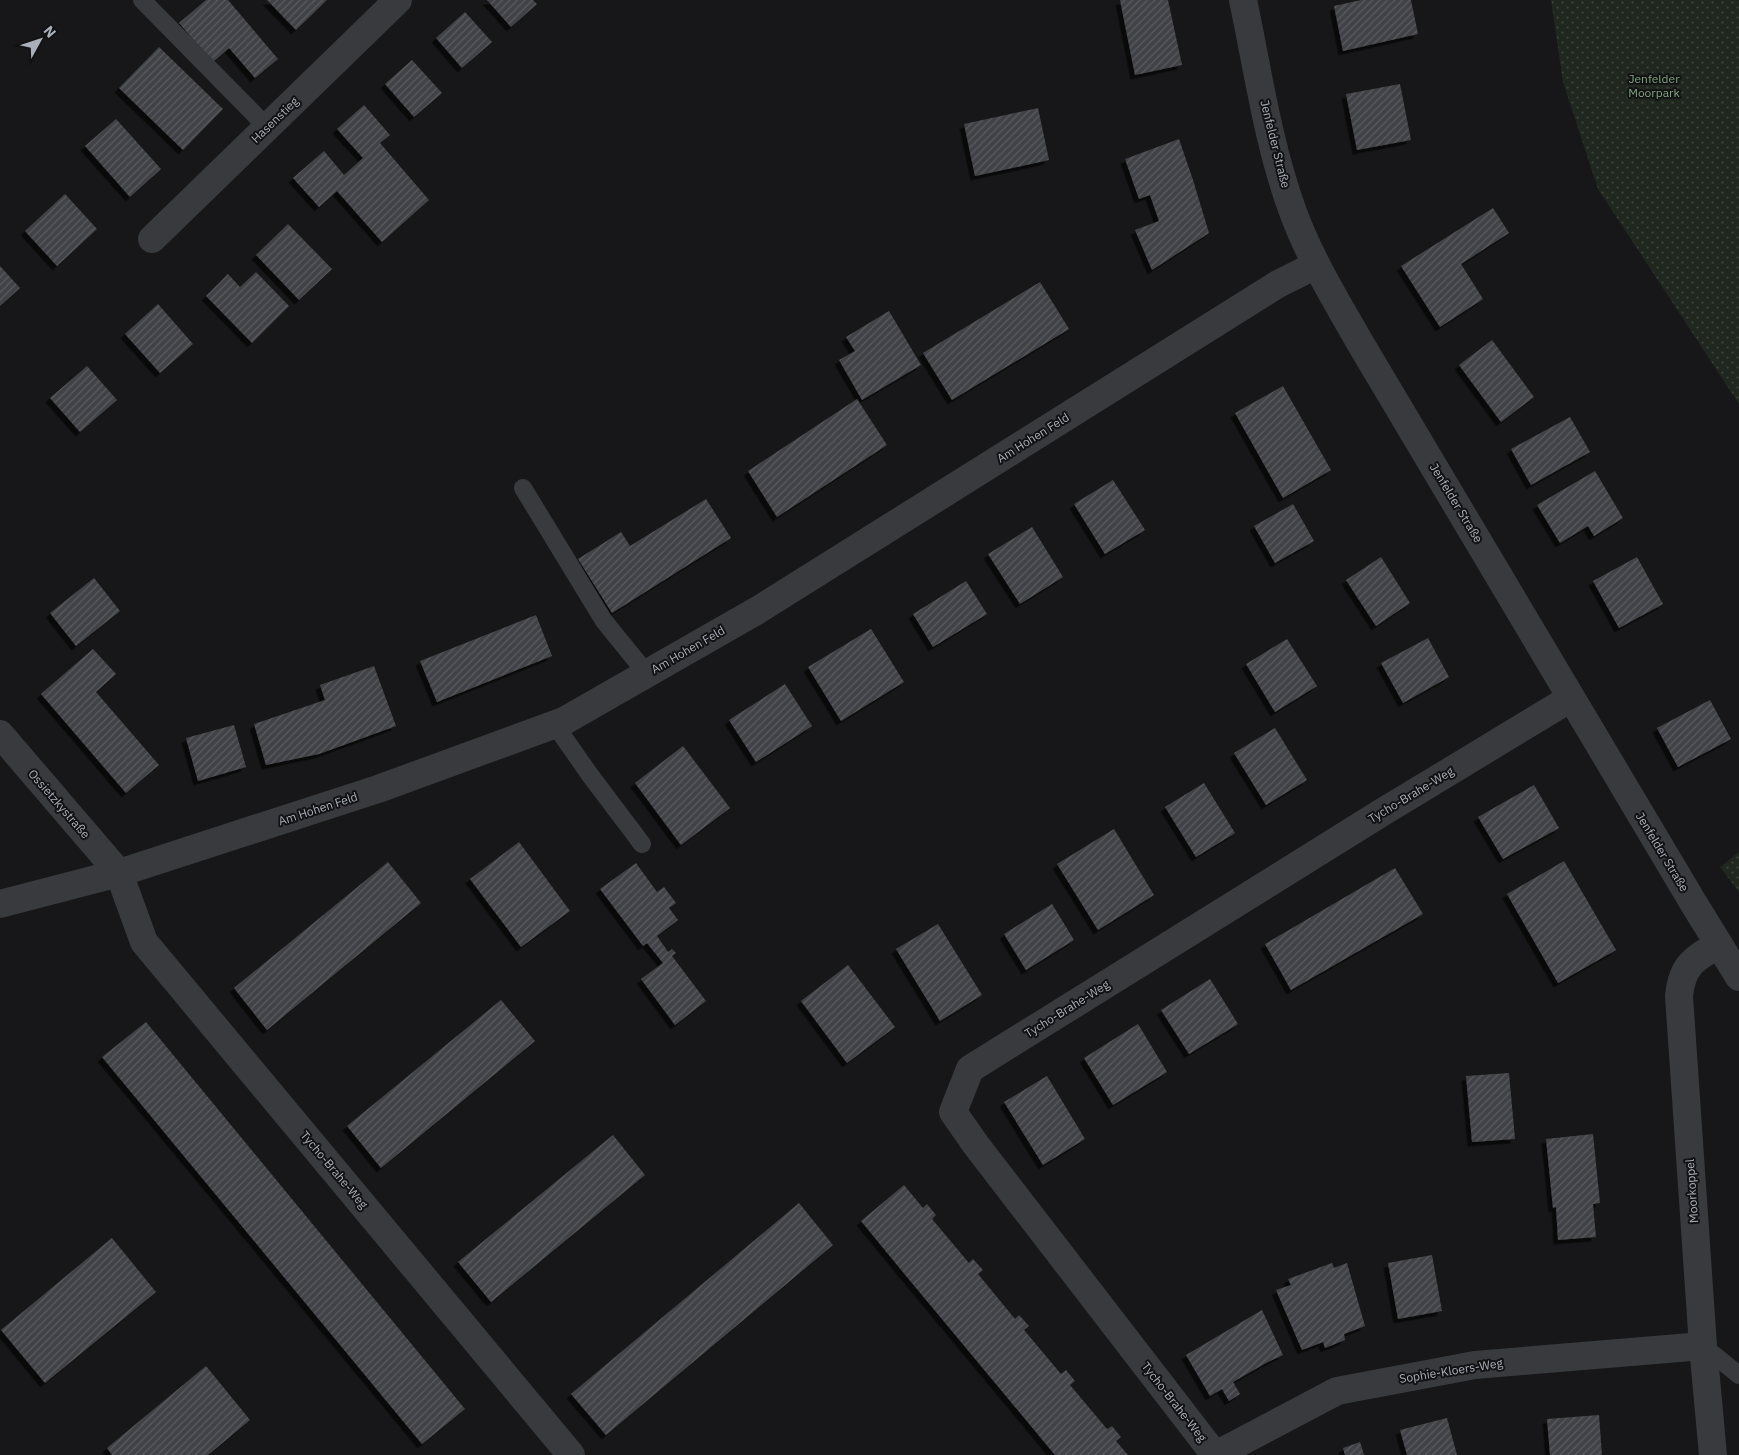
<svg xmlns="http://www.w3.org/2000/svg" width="1739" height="1455" font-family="'IBM Plex Sans',sans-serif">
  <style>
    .grass { fill: url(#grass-dots) }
    .building { fill: url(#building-hatch); filter: url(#shadow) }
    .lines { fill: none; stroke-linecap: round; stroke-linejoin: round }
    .lane { stroke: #383a3e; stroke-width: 18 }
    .street { stroke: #383a3e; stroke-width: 28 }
    .labels { text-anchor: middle; stroke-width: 4; stroke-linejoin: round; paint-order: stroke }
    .park-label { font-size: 12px; fill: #82a57f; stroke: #121214 }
    .street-label { font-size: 12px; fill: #a9b0b9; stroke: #121214 }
  </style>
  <defs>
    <pattern id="grass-dots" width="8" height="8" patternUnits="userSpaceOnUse" patternTransform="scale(1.25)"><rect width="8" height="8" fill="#1f271f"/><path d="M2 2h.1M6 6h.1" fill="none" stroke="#3d443d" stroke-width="1.8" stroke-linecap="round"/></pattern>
    <pattern id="building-hatch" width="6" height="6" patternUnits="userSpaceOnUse" patternTransform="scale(1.25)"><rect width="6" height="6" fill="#414246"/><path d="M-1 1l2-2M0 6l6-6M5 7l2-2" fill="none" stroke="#5a5b5f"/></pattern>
    <filter id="shadow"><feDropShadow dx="-4.5" dy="4.5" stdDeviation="0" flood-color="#0009"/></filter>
  </defs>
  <rect width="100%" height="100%" fill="#171719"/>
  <g class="grass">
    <path d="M 1551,0 L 1738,0 L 1739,1 L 1739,404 L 1598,189 L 1563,82 Z"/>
    <path d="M 1739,852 L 1739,892 L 1720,867 Z"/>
  </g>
  <g class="building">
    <path d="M 206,0 L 228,0 L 278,59 L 255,78 L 229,48 L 213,62 L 179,23 Z"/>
    <path d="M 267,0 L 327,0 L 296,30 Z"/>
    <path d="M 487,0 L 533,0 L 537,4 L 511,27 Z"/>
    <path d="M 1120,0 L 1168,0 L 1182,65 L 1135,75 Z"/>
    <path d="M 1361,0 L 1411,0 L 1418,34 L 1343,51 L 1334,6 Z"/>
    <path d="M 465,12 L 492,42 L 462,68 L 436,38 Z"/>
    <path d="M 159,47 L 223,109 L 183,150 L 119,88 Z"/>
    <path d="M 412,60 L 442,93 L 414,117 L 385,84 Z"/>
    <path d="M 1400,84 L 1411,140 L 1357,150 L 1346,94 Z"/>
    <path d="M 364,105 L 390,135 L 380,143 L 429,200 L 382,242 L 337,191 L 319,207 L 293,178 L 324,151 L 344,175 L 363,158 L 337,129 Z"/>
    <path d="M 1038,108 L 1049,160 L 975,176 L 964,124 Z"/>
    <path d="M 116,119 L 161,169 L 130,197 L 85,146 Z"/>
    <path d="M 1179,139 L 1193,180 L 1209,233 L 1152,270 L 1135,230 L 1159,221 L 1150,195 L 1139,199 L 1125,159 Z"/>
    <path d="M 65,194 L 97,229 L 57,266 L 25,231 Z"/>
    <path d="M 1493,208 L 1509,233 L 1461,264 L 1483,299 L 1440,327 L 1401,266 Z"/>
    <path d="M 288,224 L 332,269 L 299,300 L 256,255 Z"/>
    <path d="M 0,266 L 20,288 L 0,306 Z"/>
    <path d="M 256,272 L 289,306 L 252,343 L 206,296 L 228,274 L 240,287 Z"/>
    <path d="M 1040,282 L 1069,329 L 952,400 L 923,353 Z"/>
    <path d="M 158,304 L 193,344 L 160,373 L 125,334 Z"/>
    <path d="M 889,311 L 921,365 L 862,400 L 839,360 L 855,351 L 846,337 Z"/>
    <path d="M 1492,340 L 1534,397 L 1501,422 L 1459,365 Z"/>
    <path d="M 87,366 L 117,400 L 80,432 L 50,398 Z"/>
    <path d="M 1283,386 L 1331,470 L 1283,498 L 1235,413 Z"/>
    <path d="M 857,399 L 887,445 L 777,517 L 748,471 Z"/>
    <path d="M 1570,417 L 1590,452 L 1531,485 L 1511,449 Z"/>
    <path d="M 1595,471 L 1623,518 L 1594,536 L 1588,526 L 1560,543 L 1537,505 Z"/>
    <path d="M 1113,480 L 1145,530 L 1105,554 L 1074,504 Z"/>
    <path d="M 706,499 L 731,538 L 612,613 L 578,559 L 621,532 L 630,546 Z"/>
    <path d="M 1293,504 L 1314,541 L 1275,563 L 1254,526 Z"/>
    <path d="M 1032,527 L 1063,577 L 1020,604 L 988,554 Z"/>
    <path d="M 1381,557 L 1410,603 L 1376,626 L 1346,580 Z"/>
    <path d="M 1637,557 L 1663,604 L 1619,628 L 1593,581 Z"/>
    <path d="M 94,578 L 120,611 L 76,646 L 50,613 Z"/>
    <path d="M 966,581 L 987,614 L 933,647 L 913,614 Z"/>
    <path d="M 536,615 L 552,656 L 437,702 L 420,661 Z"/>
    <path d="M 871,629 L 904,682 L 841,721 L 808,667 Z"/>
    <path d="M 1428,638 L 1449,677 L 1403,703 L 1381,663 Z"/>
    <path d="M 1287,639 L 1317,686 L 1275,712 L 1246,664 Z"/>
    <path d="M 93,649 L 116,674 L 96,692 L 159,765 L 126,793 L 41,694 Z"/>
    <path d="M 374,666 L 396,726 L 319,754 L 266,765 L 254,724 L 325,700 L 320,685 Z"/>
    <path d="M 785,684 L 812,726 L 756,762 L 729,720 Z"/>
    <path d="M 1710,700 L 1731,739 L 1678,767 L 1657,728 Z"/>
    <path d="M 234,725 L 246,767 L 198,781 L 186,738 Z"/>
    <path d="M 1275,728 L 1307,780 L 1266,805 L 1234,753 Z"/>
    <path d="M 683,746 L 730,808 L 681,845 L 635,783 Z"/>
    <path d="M 1204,783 L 1235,833 L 1196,857 L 1165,807 Z"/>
    <path d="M 1534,785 L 1559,828 L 1503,859 L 1478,817 Z"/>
    <path d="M 1114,829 L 1154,895 L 1098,930 L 1057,864 Z"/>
    <path d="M 519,842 L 570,911 L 521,947 L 470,879 Z"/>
    <path d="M 1564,861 L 1616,950 L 1558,983 L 1507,894 Z"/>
    <path d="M 388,862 L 421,903 L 267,1030 L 234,988 Z"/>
    <path d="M 636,863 L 657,892 L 664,887 L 676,903 L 669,908 L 678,920 L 657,936 L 668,952 L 672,949 L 676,953 L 672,956 L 706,1001 L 675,1025 L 641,979 L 663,963 L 647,943 L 643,946 L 600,889 Z"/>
    <path d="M 1395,868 L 1423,914 L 1291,990 L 1265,944 Z"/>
    <path d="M 1052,904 L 1074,940 L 1026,970 L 1004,934 Z"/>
    <path d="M 938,924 L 982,995 L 940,1021 L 896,949 Z"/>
    <path d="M 848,965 L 895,1027 L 847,1063 L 801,1001 Z"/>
    <path d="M 1210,979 L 1238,1024 L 1189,1054 L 1161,1010 Z"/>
    <path d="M 501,1000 L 535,1041 L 381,1168 L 347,1126 Z"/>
    <path d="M 146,1022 L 465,1409 L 422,1444 L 102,1057 Z"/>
    <path d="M 1138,1024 L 1167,1072 L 1113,1105 L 1084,1058 Z"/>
    <path d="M 1509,1073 L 1515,1139 L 1472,1142 L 1466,1076 Z"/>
    <path d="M 1047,1076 L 1085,1139 L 1043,1165 L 1004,1102 Z"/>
    <path d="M 1593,1134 L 1600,1203 L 1593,1204 L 1596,1237 L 1558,1240 L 1556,1207 L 1553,1208 L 1546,1139 Z"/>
    <path d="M 613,1135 L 645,1175 L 491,1302 L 458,1262 Z"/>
    <path d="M 904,1185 L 923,1208 L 927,1204 L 936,1215 L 932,1219 L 969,1263 L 973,1259 L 983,1270 L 978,1274 L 1015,1319 L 1019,1315 L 1029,1326 L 1024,1330 L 1061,1374 L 1066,1370 L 1075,1381 L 1070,1385 L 1107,1429 L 1112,1426 L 1121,1437 L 1116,1441 L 1128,1455 L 1055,1455 L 907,1277 L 861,1221 Z"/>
    <path d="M 799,1203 L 833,1245 L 606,1435 L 571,1394 Z"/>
    <path d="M 112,1238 L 156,1292 L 45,1383 L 1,1330 Z"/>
    <path d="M 1432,1255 L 1442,1311 L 1398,1319 L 1388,1263 Z"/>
    <path d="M 1332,1263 L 1334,1268 L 1347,1263 L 1365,1326 L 1344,1334 L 1345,1340 L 1325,1348 L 1323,1342 L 1302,1350 L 1276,1290 L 1291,1285 L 1288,1279 Z"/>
    <path d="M 1262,1310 L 1283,1355 L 1266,1363 L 1233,1382 L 1240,1394 L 1229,1401 L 1222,1389 L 1210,1396 L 1186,1355 Z"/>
    <path d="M 206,1366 L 250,1420 L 208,1455 L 112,1455 L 107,1448 Z"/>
    <path d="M 1599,1415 L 1602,1455 L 1550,1455 L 1547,1419 Z"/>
    <path d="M 1447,1418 L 1457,1455 L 1407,1455 L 1400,1430 Z"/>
    <path d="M 1360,1442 L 1364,1455 L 1345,1455 L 1343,1448 Z"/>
  </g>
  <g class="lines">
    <g class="lane">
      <path d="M 142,0 L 267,127"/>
      <path d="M 523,488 L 604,621 L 647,674"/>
      <path d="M 555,725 L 590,775 L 642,844"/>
      <path d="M 1703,1346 L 1739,1375"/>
    </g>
    <g class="street">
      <path d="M 1243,0 C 1258,71 1268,144 1293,212 C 1310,258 1335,299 1359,341 L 1694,904 L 1739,977"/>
      <path d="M 152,239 L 398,0"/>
      <path d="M 0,734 L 119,873 L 144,942 L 571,1455"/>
      <path d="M 0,904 L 119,873 L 378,789 L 564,721 L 758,610 L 1278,284 L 1316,265"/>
      <path d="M 1215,1455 L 976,1145 L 953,1112 L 970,1069 L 1381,813 L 1571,698"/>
      <path d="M 1216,1455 L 1337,1391 L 1475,1365 L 1703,1346"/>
      <path d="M 1713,1455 L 1703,1346 L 1679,996 C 1682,966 1693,959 1718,945"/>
    </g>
  </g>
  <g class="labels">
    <g class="park-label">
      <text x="1654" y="83">Jenfelder<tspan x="1654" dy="14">Moorpark</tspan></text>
    </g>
    <g class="street-label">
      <text transform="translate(275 120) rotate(-44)" y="4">Hasenstieg</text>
      <text transform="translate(1275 144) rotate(76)" y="4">Jenfelder Straße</text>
      <text transform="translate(1033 438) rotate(-32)" y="4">Am Hohen Feld</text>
      <text transform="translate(1456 503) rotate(59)" y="4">Jenfelder Straße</text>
      <text transform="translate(688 650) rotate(-30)" y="4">Am Hohen Feld</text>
      <text transform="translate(1411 795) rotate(-31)" y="4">Tycho-Brahe-Weg</text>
      <text transform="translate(59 804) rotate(49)" y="4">Ossietzkystraße</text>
      <text transform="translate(318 809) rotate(-18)" y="4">Am Hohen Feld</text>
      <text transform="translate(1662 852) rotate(59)" y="4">Jenfelder Straße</text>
      <text transform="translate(1067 1009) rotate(-32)" y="4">Tycho-Brahe-Weg</text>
      <text transform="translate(334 1170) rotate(50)" y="4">Tycho-Brahe-Weg</text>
      <text transform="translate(1692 1191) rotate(-94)" y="4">Moorkoppel</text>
      <text transform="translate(1451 1371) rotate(-9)" y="4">Sophie-Kloers-Weg</text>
      <text transform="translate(1174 1402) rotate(52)" y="4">Tycho-Brahe-Weg</text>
    </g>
  </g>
  <g transform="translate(40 40) rotate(50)" stroke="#121214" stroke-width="4" paint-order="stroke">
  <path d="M0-4L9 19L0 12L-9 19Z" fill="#a9b0b9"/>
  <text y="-8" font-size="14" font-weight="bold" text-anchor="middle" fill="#a9b0b9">N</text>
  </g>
</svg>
